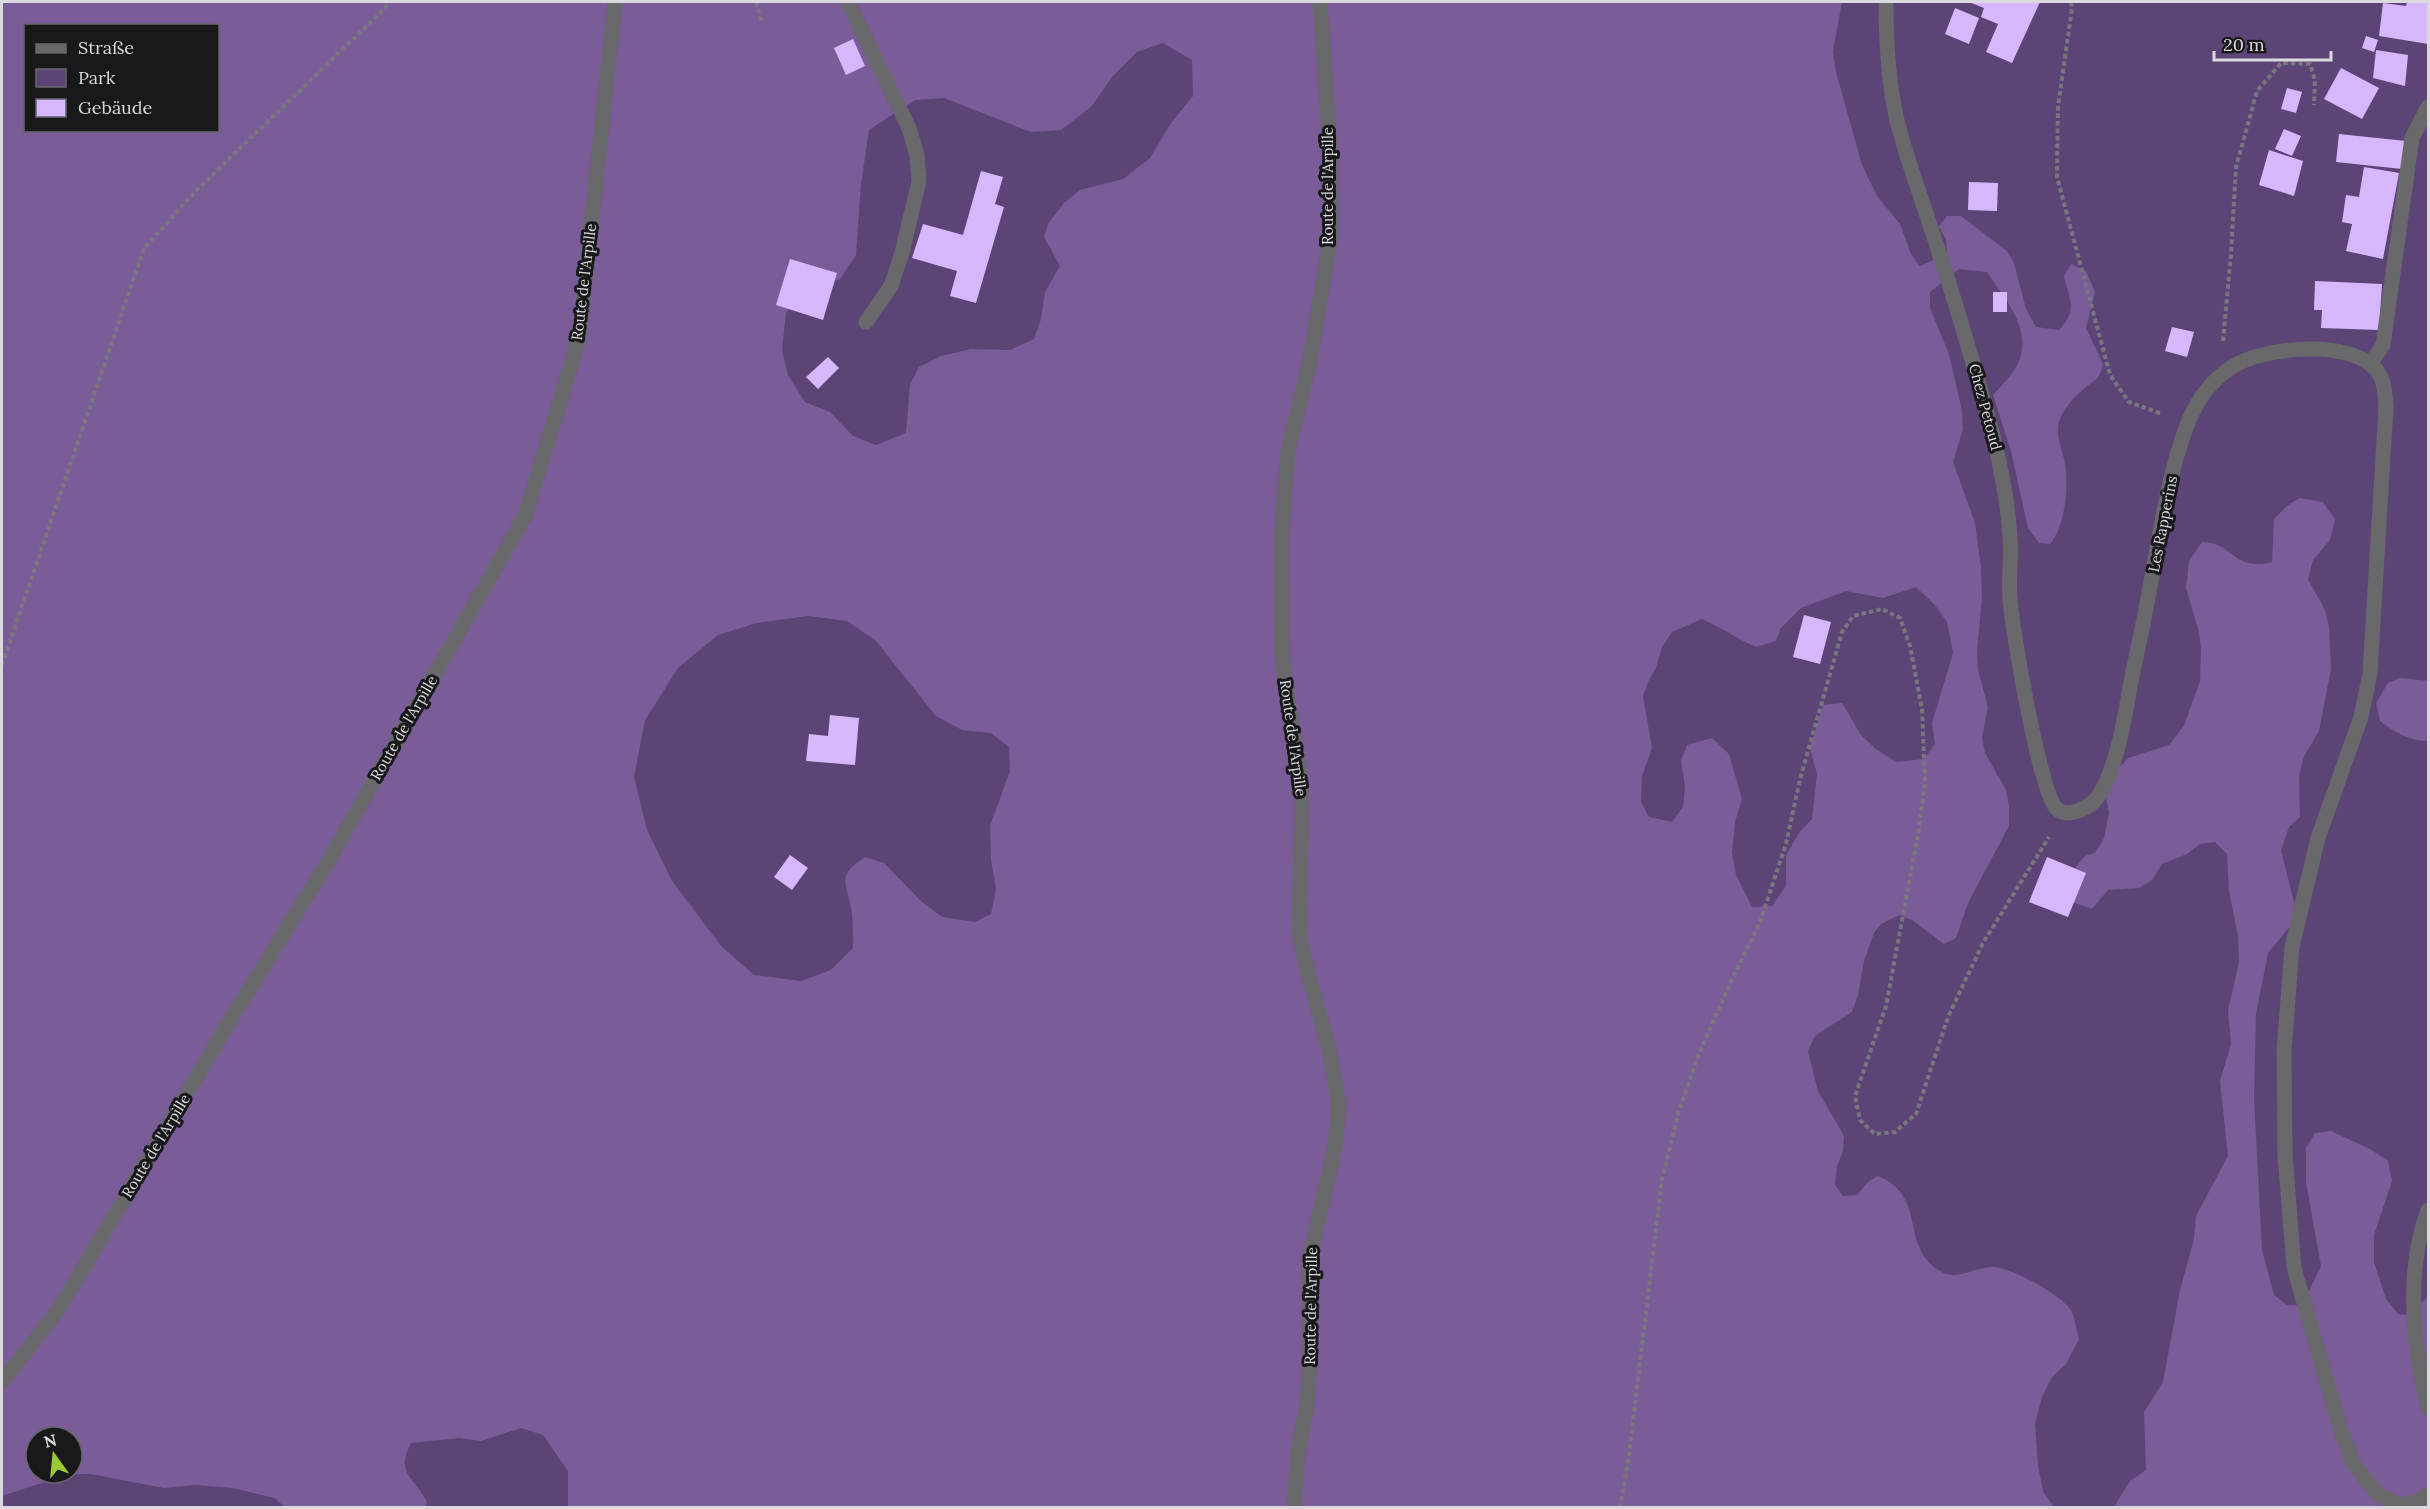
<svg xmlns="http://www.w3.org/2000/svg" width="2430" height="1509" font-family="Lora,serif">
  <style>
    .green { fill: #5c4476; fill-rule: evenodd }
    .forest { fill: #7a5c99; fill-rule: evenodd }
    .building { fill: #d7b7fb }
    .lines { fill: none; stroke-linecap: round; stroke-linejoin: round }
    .path { stroke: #79777d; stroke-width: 4; stroke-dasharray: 4.5 3; stroke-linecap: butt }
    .service { stroke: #69686b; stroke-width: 15 }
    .minor { stroke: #69686b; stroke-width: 15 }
    .labels { text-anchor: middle; stroke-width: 6; stroke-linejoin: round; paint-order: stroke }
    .street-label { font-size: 15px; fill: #dbd9dd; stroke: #19181b }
  </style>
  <rect width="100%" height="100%" fill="#323036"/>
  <path class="green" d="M 2,2 L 2428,2 L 2428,1507 L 2,1507 ZM 26,26 L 218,26 L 218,130 L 26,130 ZM 36,1437 L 72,1437 L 72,1473 L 36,1473 Z"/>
  <g class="forest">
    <path d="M 2,2 L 1842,2 L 1833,51 L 1836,72 L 1862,165 L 1877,196 L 1900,224 L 1911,254 L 1920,266 L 1947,254 L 1946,240 L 1939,226 L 1947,216 L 1961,216 L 2007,251 L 2014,263 L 2026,309 L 2036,327 L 2059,330 C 2079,308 2069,300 2064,276 L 2071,264 L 2086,271 L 2095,292 L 2086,328 L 2103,364 C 2102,367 2101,373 2098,377 C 2096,380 2091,383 2087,386 C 2076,395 2063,408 2059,422 C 2055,437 2063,450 2065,464 C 2069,487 2065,526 2050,544 L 2039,543 L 2028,528 L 2011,451 L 1993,395 C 2002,385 2014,373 2019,361 C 2032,327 2004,298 1987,272 L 1959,269 L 1930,292 L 1930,308 L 1949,354 L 1962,411 L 1963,429 L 1953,462 L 1975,523 L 1981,567 L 1982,597 L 1977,651 L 1978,670 L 1988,707 L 1982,738 L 1985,753 L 2006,790 L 2009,806 L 2009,826 L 1968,903 L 1956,938 L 1944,944 L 1912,920 L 1899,915 L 1881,924 L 1874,933 L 1864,961 L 1858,995 L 1852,1012 L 1815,1036 L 1808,1051 L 1818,1091 L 1844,1136 L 1843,1151 L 1837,1166 L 1835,1185 L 1843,1196 L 1857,1195 L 1869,1181 L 1878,1176 C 1928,1196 1899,1247 1940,1271 C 1957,1282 1976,1266 1994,1267 C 2012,1268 2064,1296 2072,1312 C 2075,1320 2077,1331 2079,1339 L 2066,1364 L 2052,1377 L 2042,1397 L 2035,1424 L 2038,1466 L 2043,1491 L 2054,1507 L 568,1507 L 568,1471 L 543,1435 L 521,1428 L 481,1441 L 459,1438 L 411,1443 C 395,1474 414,1476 427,1502 L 425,1507 L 285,1507 L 274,1498 L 233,1488 L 195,1485 L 164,1488 L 91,1474 L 69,1474 L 2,1496 ZM 26,26 L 218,26 L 218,130 L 26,130 ZM 1163,43 L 1192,60 L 1193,96 L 1171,123 L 1150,158 L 1123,179 L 1080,190 L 1064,203 L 1048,224 L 1044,237 L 1060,266 L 1045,292 L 1041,319 L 1034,339 L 1010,350 L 971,349 L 941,356 L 919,367 L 910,384 L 906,433 L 876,445 L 853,436 L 830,412 L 805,402 L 788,375 L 782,350 L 786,313 L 806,289 L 840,279 L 856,255 L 861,184 L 869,130 L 915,100 L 944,98 L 1031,132 L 1061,130 L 1092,106 L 1112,77 L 1137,52 ZM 1916,587 L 1935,605 L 1947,622 L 1953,653 L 1932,723 L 1935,744 L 1924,759 L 1896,762 L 1876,749 L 1861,735 L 1842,703 L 1823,705 L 1810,748 L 1817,774 L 1812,819 L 1798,834 L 1786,856 L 1786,886 L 1772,906 L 1752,907 L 1736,875 L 1732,853 L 1735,822 L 1742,799 L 1729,754 L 1712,738 L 1687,745 L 1681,761 L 1685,787 L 1683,807 L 1672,822 L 1649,817 L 1641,802 L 1642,776 L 1652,748 L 1643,696 L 1648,682 L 1656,668 L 1662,647 L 1672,632 L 1702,619 C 1721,627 1737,639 1756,647 L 1776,641 L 1780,629 L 1801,608 L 1846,591 L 1883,598 ZM 808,616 L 847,621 L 876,641 L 936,716 L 962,730 L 991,733 L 1009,747 L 1010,771 L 990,826 L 991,860 L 996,889 L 991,914 L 975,922 L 942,917 L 921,901 L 884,863 L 865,857 C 833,877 849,886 852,914 C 853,925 853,937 853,948 L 831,970 L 801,981 L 754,975 L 721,946 L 672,881 L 647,830 L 634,777 L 645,720 L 678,668 L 718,635 L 757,623 ZM 36,1437 L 72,1437 L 72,1473 L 36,1473 Z"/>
    <path d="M 2299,498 L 2323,502 L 2335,520 L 2330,540 L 2313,560 L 2308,579 L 2325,610 L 2329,627 L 2331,669 L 2319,731 L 2304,756 L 2299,776 L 2300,817 L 2289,827 L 2281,850 L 2295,906 L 2291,925 L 2268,953 L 2256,1014 L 2254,1098 L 2262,1250 L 2274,1295 L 2287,1305 L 2302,1305 L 2321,1266 L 2306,1182 L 2306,1148 L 2315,1133 L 2331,1131 L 2370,1149 L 2388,1161 L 2392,1181 L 2374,1235 L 2374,1262 L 2386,1299 L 2398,1314 L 2405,1315 L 2428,1297 L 2428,1507 L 2114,1507 L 2130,1481 L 2146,1470 L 2144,1412 L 2163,1382 L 2180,1290 L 2194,1239 L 2196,1216 L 2228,1156 L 2220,1081 L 2231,1044 L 2228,1010 L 2239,962 L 2238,936 L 2229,891 L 2227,854 L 2215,842 L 2200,844 L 2187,854 L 2162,864 L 2152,880 L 2139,888 L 2108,890 L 2092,909 L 2072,902 L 2070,874 L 2085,856 L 2095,853 L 2104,838 L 2109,813 L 2105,792 L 2115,772 L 2128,758 L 2169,745 L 2184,726 L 2200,681 L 2201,648 L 2199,632 L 2186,588 L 2189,561 L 2202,542 C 2233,542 2233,572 2272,562 L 2274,519 L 2287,506 Z"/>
    <path d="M 2400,678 L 2428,681 L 2428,741 C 2410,741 2394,732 2380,721 L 2376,703 L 2388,683 Z"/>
  </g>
  <g class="building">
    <path d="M 1969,2 L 2040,2 L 2012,63 L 1986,52 L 1998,24 L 1981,17 L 1984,8 Z"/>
    <path d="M 2407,2 L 2428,2 L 2428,44 L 2379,36 L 2383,3 L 2406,6 Z"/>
    <path d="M 1955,8 L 1979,18 L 1969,44 L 1945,34 Z"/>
    <path d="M 2366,36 L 2378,40 L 2374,52 L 2362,48 Z"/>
    <path d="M 853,39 L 865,66 L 846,75 L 834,48 Z"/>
    <path d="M 2376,50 L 2408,55 L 2405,86 L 2373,78 Z"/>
    <path d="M 2341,68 L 2379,88 L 2362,119 L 2324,99 Z"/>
    <path d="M 2287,88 L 2302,92 L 2296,113 L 2281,109 Z"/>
    <path d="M 2284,129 L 2301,136 L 2292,156 L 2275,149 Z"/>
    <path d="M 2339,134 L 2406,141 L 2402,169 L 2336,162 Z"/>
    <path d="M 2269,150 L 2303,161 L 2294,196 L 2259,185 Z"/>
    <path d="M 2364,167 L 2399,173 L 2383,259 L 2346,251 L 2352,224 L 2342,222 L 2346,195 L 2359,197 Z"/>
    <path d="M 981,171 L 1003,177 L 995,204 L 1004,207 L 976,303 L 950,296 L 957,271 L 912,258 L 923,224 L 963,235 Z"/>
    <path d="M 1969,182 L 1998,183 L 1997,211 L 1968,210 Z"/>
    <path d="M 790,259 L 837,273 L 823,320 L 776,305 Z"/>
    <path d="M 2315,281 L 2382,284 L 2379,330 L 2321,328 L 2322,310 L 2314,310 Z"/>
    <rect x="1993" y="292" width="14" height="20"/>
    <path d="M 2172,327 L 2194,332 L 2187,357 L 2165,351 Z"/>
    <path d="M 828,357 L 839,368 L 818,389 L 806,377 Z"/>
    <path d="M 1804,615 L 1831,622 L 1820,664 L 1793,657 Z"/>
    <path d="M 830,715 L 859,718 L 855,765 L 806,761 L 809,734 L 828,736 Z"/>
    <path d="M 790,855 L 808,868 L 792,890 L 774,877 Z"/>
    <path d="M 2047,857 L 2086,873 L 2068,917 L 2029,902 Z"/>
  </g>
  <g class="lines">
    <g class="path">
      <path d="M 756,2 L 762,24"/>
      <path d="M 2071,2 L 2072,8 L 2058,107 L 2057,177 L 2110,375 L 2129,402 L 2162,414"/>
      <path d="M 2223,341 L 2231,254 L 2236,167 L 2257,91 L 2281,63 L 2310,64 L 2315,80 L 2314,105"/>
      <path d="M 2,665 L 144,248 L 195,192 L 384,9 L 389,2"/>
      <path d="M 1620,1508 L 1629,1455 L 1662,1179 L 1679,1111 L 1698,1056 L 1733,977 L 1760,922 L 1786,844 L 1800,779 L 1842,632 L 1853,616 L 1882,609 L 1900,618 L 1910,646 L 1922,709 L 1925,782 L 1918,835 L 1886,1006 L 1855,1096 L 1860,1120 L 1875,1134 L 1895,1132 L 1916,1114 L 1948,1017 L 1983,943 L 2049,837"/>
    </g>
    <path class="service" d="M 848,2 L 909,128 L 917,155 L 919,181 L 902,253 L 891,286 L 866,322"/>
    <g class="minor">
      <path d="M 1886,2 C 1886,40 1888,79 1896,116 C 1904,151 1917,185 1928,219 C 1947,275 1964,331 1980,388 C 1994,437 2007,486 2010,538 C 2012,558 2008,579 2010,599 C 2012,630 2040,792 2056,808 C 2062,814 2070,814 2077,811 C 2087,808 2096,801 2101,792 C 2119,759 2124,719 2131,682 C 2138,647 2146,612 2152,576 C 2162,524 2169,470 2189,420 C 2198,399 2213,379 2232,367 C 2262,347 2352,338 2377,371 C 2385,381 2385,395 2386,407 L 2370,673 L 2361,717 L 2318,838 L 2292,947 L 2284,1051 L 2285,1155 L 2294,1268 L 2340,1427 L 2353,1463 L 2377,1494 L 2400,1505 L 2420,1501 L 2428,1494"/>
      <path d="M 2370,364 L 2383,345 L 2412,138 L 2428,107"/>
      <path d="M 2428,1210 C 2405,1272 2413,1345 2428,1408"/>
      <path d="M 2,1382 L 59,1309 L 228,1024 L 326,865 L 525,516 L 579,339 L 615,2"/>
      <path d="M 1294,1508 L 1298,1451 L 1307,1405 L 1310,1362 L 1309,1261 L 1335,1146 L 1338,1114 L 1338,1099 L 1329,1049 L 1304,958 L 1299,930 L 1302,800 L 1298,758 L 1287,696 L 1282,655 L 1281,539 L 1288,450 L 1310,360 L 1331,235 L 1330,146 L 1320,2"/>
    </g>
  </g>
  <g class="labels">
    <g class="street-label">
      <text transform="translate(1328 186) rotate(-90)" y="5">Route de l'Arpille</text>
      <text transform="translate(584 282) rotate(-83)" y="5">Route de l'Arpille</text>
      <text transform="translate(1985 407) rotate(75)" y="5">Chez Petoud</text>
      <text transform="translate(2163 524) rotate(-79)" y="5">Les Rapperins</text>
      <text transform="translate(404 728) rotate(-60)" y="5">Route de l'Arpille</text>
      <text transform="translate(1293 738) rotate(82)" y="5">Route de l'Arpille</text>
      <text transform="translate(156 1146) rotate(-59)" y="5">Route de l'Arpille</text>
      <text transform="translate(1311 1306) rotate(-89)" y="5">Route de l'Arpille</text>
    </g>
  </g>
  <rect width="2430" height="1509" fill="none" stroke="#dbd9dd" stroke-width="6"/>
  <rect x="24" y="24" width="195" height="108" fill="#19181b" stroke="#676569" stroke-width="1.5"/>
  <rect x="36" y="44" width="30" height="9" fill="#69686b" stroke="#676569" stroke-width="1.5"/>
  <text x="78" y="54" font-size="18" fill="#dbd9dd">Straße</text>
  <rect x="36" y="69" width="30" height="18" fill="#5c4476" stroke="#676569" stroke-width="1.5"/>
  <text x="78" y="84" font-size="18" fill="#dbd9dd">Park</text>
  <rect x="36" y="99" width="30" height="18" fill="#d7b7fb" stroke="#676569" stroke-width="1.5"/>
  <text x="78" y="114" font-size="18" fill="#dbd9dd">Gebäude</text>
  <g transform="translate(54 1455) rotate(345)"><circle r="28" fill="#19181b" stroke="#676569" stroke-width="1.5"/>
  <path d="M0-4.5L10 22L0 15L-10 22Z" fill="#9bcb33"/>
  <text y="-9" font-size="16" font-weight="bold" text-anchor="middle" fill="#dbd9dd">N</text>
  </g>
  <path d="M2214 51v9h117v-9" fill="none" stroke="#dbd9dd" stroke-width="3"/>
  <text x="2223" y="51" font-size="18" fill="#dbd9dd" stroke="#19181b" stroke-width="4.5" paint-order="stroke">20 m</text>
</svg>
